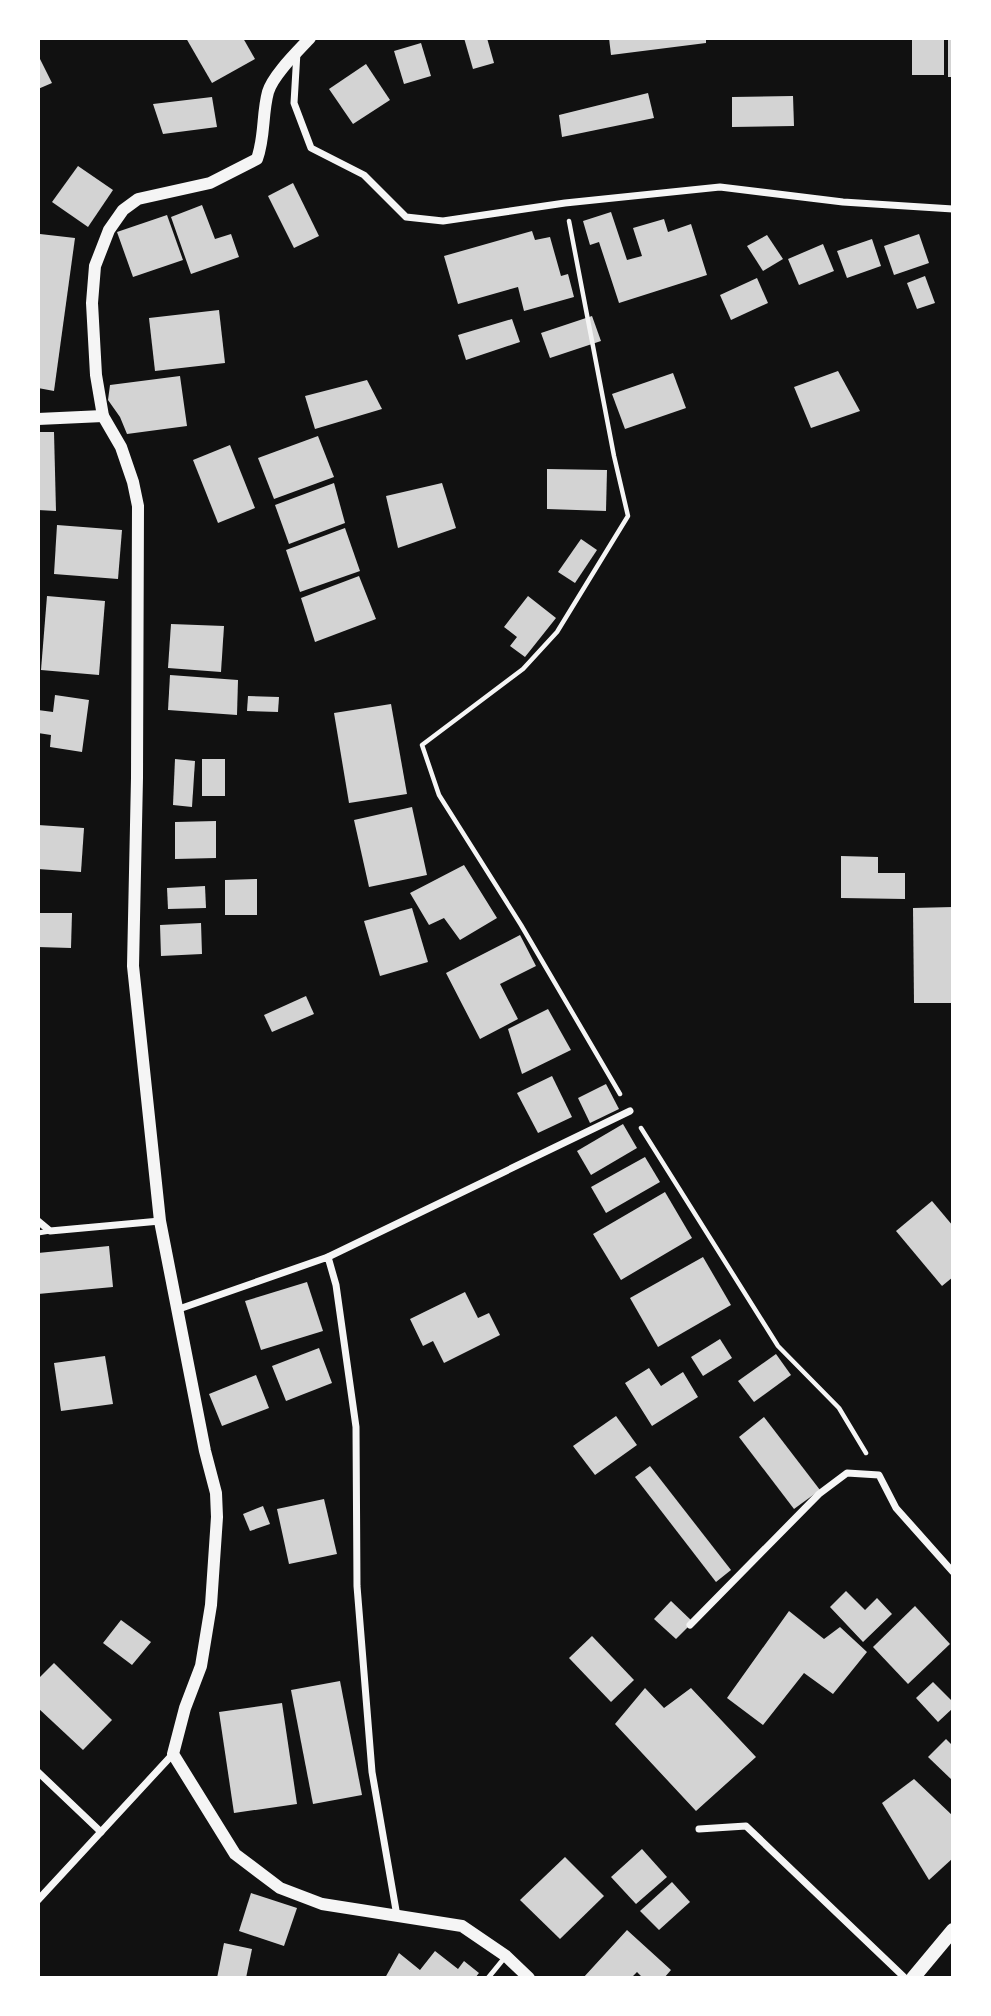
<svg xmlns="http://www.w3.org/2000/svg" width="991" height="2016" font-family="'Roboto Serif',serif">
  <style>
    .building { fill: #d3d3d3 }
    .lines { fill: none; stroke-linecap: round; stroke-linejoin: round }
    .path { stroke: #f5f5f5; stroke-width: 4.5 }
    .service { stroke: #f5f5f5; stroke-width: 5 }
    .minor { stroke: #f5f5f5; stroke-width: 7 }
    .tertiary { stroke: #f5f5f5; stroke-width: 12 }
    .secondary { stroke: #f5f5f5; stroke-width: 14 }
  </style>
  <rect width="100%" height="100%" fill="#111"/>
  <g class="building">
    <path d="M 186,38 L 243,38 L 255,59 L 212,83 Z"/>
    <path d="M 464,38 L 487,38 L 494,63 L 473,69 Z"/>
    <path d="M 609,38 L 706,38 L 706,43 L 611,55 Z"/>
    <rect x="912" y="38" width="32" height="37"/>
    <rect x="948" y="38" width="5" height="39"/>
    <path d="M 421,43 L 431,76 L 404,84 L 394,51 Z"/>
    <path d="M 38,55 L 52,83 L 38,89 Z"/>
    <path d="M 366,64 L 390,100 L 353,124 L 329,89 Z"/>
    <path d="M 648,93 L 654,118 L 562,137 L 559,115 Z"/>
    <path d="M 793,96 L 794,126 L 732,127 L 732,97 Z"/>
    <path d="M 212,97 L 217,127 L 163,134 L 153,104 Z"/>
    <path d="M 78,166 L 113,190 L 88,227 L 52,202 Z"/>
    <path d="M 293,183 L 319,236 L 294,248 L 268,196 Z"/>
    <path d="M 202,205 L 215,239 L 231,234 L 239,257 L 191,274 L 171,217 Z"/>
    <path d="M 611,212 L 627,260 L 642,256 L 633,228 L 664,219 L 668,232 L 691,224 L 707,275 L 619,303 L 599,242 L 590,245 L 583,221 Z"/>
    <path d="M 167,215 L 183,260 L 133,277 L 117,232 Z"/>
    <path d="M 532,231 L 535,240 L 550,237 L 561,276 L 568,274 L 574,297 L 524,311 L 518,287 L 458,304 L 444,256 Z"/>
    <path d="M 40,234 L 75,238 L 54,391 L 38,388 Z"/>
    <path d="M 919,234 L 929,263 L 894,275 L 884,246 Z"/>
    <path d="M 767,235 L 783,259 L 763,271 L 747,246 Z"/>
    <path d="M 872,239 L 881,266 L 847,278 L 837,251 Z"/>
    <path d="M 823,244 L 834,271 L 799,285 L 788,259 Z"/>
    <path d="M 925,276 L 935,303 L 917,309 L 907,283 Z"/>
    <path d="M 757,278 L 768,303 L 731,320 L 720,295 Z"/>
    <path d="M 219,310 L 225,363 L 155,371 L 149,318 Z"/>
    <path d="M 592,316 L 601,341 L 550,358 L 541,333 Z"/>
    <path d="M 512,319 L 520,342 L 466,360 L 458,335 Z"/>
    <path d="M 838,371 L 860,411 L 811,428 L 794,387 Z"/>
    <path d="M 673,373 L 686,408 L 625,429 L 612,394 Z"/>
    <path d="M 180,376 L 187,426 L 127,434 L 120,417 L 108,400 L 110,385 Z"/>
    <path d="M 367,380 L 382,409 L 315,429 L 305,396 Z"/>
    <path d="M 38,432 L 54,432 L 56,511 L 38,510 Z"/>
    <path d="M 318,436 L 334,477 L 274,499 L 258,458 Z"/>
    <path d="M 230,445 L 255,508 L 218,523 L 193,460 Z"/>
    <path d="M 547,469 L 607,470 L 606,511 L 547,509 Z"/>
    <path d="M 334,483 L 345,523 L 289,544 L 275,505 Z"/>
    <path d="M 442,483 L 456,528 L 398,548 L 386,496 Z"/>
    <path d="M 57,525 L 122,530 L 118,579 L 54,574 Z"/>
    <path d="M 345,528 L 360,571 L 300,592 L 286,550 Z"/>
    <path d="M 581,539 L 597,550 L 575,583 L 558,572 Z"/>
    <path d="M 359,576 L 376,619 L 315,642 L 301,598 Z"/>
    <path d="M 47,596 L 105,601 L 99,675 L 41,670 Z"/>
    <path d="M 528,596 L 556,618 L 525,657 L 510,646 L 517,637 L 504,627 Z"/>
    <path d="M 171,624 L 224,626 L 221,672 L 168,668 Z"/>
    <path d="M 170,675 L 238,680 L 237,715 L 168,710 Z"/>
    <path d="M 55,695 L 89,700 L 82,752 L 50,747 L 51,735 L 38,733 L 38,710 L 53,712 Z"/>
    <path d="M 248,696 L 279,697 L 278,712 L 247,711 Z"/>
    <path d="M 391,704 L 407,794 L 349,803 L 334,713 Z"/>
    <path d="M 175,759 L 195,761 L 192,807 L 173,805 Z"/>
    <rect x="202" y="759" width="23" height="37"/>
    <path d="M 412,807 L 427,875 L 369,887 L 354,820 Z"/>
    <path d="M 216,821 L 216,858 L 175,859 L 175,822 Z"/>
    <path d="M 38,825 L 84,828 L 81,872 L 38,869 Z"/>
    <path d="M 841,856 L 878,857 L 878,873 L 905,873 L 905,899 L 841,898 Z"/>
    <path d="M 464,865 L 497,918 L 460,940 L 444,918 L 429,925 L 410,893 Z"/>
    <path d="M 257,879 L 257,915 L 225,915 L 225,880 Z"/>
    <path d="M 205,886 L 206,908 L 168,909 L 167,888 Z"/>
    <path d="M 953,907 L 953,1003 L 914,1003 L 913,908 Z"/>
    <path d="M 412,908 L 428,962 L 380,976 L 364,921 Z"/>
    <path d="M 38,913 L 72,913 L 71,948 L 38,947 Z"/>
    <path d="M 201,923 L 202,954 L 161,956 L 160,925 Z"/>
    <path d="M 520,935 L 536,966 L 500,984 L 518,1019 L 480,1039 L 446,973 Z"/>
    <path d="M 306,996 L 314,1014 L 272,1032 L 264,1015 Z"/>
    <path d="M 548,1009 L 571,1050 L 522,1074 L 508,1029 Z"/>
    <path d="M 552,1076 L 572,1117 L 538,1133 L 517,1093 Z"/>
    <path d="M 606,1084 L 619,1109 L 590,1123 L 578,1098 Z"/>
    <path d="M 623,1124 L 637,1148 L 591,1175 L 577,1151 Z"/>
    <path d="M 645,1157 L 660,1182 L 606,1213 L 591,1187 Z"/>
    <path d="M 665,1192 L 692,1238 L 621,1280 L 593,1234 Z"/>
    <path d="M 932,1201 L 953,1226 L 953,1277 L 942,1286 L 896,1231 Z"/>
    <path d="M 109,1246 L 113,1287 L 38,1294 L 38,1253 Z"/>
    <path d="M 703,1257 L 731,1305 L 658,1347 L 630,1298 Z"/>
    <path d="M 307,1282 L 323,1331 L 261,1350 L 245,1301 Z"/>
    <path d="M 465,1292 L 478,1318 L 489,1313 L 500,1335 L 444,1363 L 433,1341 L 423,1346 L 410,1319 Z"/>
    <path d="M 720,1339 L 732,1358 L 703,1376 L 691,1357 Z"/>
    <path d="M 319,1348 L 332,1383 L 286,1401 L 272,1366 Z"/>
    <path d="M 776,1354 L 791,1375 L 754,1402 L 738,1381 Z"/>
    <path d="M 105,1356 L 113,1404 L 61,1411 L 54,1363 Z"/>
    <path d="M 649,1368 L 661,1386 L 683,1372 L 698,1397 L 652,1426 L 625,1383 Z"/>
    <path d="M 256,1375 L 269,1408 L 222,1426 L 209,1394 Z"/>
    <path d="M 616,1416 L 637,1445 L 595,1475 L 573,1446 Z"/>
    <path d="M 764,1417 L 820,1490 L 794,1509 L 739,1437 Z"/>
    <path d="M 650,1466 L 731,1570 L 716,1582 L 635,1477 Z"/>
    <path d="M 324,1499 L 337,1554 L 289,1564 L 277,1509 Z"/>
    <path d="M 263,1506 L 270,1524 L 250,1531 L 243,1514 Z"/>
    <path d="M 846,1591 L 865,1610 L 877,1598 L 892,1614 L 863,1642 L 830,1607 Z"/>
    <path d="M 671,1601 L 693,1622 L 676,1639 L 654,1619 Z"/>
    <path d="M 915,1606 L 950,1644 L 908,1684 L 873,1647 Z"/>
    <path d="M 789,1611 L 824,1639 L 840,1627 L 867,1652 L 833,1694 L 804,1673 L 763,1725 L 727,1698 Z"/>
    <path d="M 121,1620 L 151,1642 L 132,1665 L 103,1643 Z"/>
    <path d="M 592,1636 L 634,1680 L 611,1702 L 569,1658 Z"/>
    <path d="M 54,1663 L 112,1720 L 83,1750 L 38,1708 L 38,1679 Z"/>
    <path d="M 340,1681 L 362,1795 L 313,1804 L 291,1690 Z"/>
    <path d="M 933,1682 L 953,1702 L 953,1708 L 938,1722 L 916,1698 Z"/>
    <path d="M 645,1688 L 664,1708 L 691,1688 L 756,1757 L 696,1811 L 615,1724 Z"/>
    <path d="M 282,1703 L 297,1804 L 234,1813 L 219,1712 Z"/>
    <path d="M 946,1739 L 953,1746 L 953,1781 L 928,1757 Z"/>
    <path d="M 914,1779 L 953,1816 L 953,1858 L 929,1880 L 882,1803 Z"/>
    <path d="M 642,1849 L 667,1877 L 636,1904 L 611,1877 Z"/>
    <path d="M 565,1857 L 604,1896 L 560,1939 L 520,1900 Z"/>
    <path d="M 672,1882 L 690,1902 L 659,1930 L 640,1911 Z"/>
    <path d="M 251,1893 L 297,1908 L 284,1946 L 239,1931 Z"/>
    <path d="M 627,1930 L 671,1970 L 664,1978 L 643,1978 L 637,1972 L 631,1978 L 583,1978 Z"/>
    <path d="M 224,1943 L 252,1949 L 246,1978 L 217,1978 Z"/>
    <path d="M 435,1951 L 458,1969 L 464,1961 L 479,1973 L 475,1978 L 385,1978 L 399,1953 L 420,1970 Z"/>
  </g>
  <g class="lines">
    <g class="path">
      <path d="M 569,221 L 614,456 L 628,516 L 557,632 L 523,669 L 422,745 L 439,795 L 521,925 L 620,1094"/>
      <path d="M 641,1128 L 778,1346 L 839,1408 L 866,1453"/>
    </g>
    <g class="service">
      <path d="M 38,1233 L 50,1231"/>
      <path d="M 488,1978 L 506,1956"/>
    </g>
    <g class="minor">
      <path d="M 297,52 L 294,103 L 311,148 L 364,175 L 406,217 L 443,221 L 565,203 L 720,187 L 843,202 L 953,209"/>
      <path d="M 38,1221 L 50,1231 L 160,1221"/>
      <path d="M 328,1257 L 630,1111"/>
      <path d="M 179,1309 L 328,1257 L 336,1285 L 356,1427 L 357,1586 L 372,1772 L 397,1916"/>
      <path d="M 690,1625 L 819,1494 L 847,1473 L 879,1475 L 896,1508 L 953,1572"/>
      <path d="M 38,1772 L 101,1832"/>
      <path d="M 699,1829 L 746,1826 L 905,1978"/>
      <path d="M 38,1900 L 173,1754"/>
    </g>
    <g class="tertiary">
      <path d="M 310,38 C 298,51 273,75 268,92 C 262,114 265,137 257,159 L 210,183 L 138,199 L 123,210 L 109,230 L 95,266 L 92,303 L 96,375 L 103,416 L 121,447 L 133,482 L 138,506 L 137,778 L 133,966 L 160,1221 L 205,1451 L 216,1493 L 217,1517 L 211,1605 L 201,1666 L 185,1708 L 173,1754 L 235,1854 L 280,1888 L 322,1904 L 462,1926 L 506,1956 L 529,1978"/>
      <path d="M 38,419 L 103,416"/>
    </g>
    <path class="secondary" d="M 913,1978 L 953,1930"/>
  </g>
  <rect width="991" height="2016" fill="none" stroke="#ffffff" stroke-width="80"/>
</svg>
